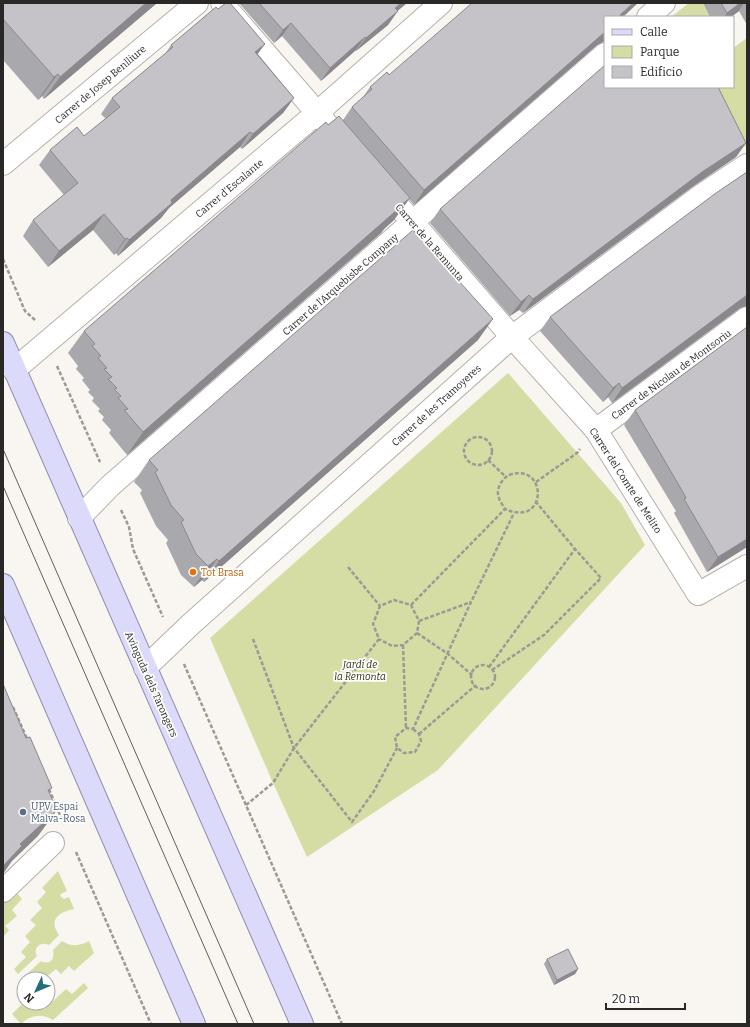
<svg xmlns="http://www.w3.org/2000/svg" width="750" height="1027" font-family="Bitter,serif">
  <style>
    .green { fill: #d6dda4 }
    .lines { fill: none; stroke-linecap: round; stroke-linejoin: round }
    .minor-casing { stroke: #b5b1ad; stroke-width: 24 }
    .major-casing { stroke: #8d8caf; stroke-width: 24 }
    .path { stroke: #9c9996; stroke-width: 2.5; stroke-dasharray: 4 2; stroke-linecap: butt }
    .minor { stroke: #fff; stroke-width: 22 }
    .major { stroke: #dbdafb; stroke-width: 22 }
    .tram { stroke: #625f5d; stroke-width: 1 }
    .wall { fill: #a9a8ac }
    .shaded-wall { fill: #8a888c }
    .building { fill: #c5c3c8; stroke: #8a888c }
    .food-dot { fill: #e8710a; stroke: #fff; stroke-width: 1.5 }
    .service-dot { fill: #5c6f8a; stroke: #fff; stroke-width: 1.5 }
    .labels { text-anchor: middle; stroke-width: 3.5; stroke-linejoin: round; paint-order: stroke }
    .street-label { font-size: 10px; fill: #2a2827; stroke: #fff }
    .food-label { font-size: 10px; fill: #c56008; stroke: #fff; text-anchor: start }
    .park-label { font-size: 10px; font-style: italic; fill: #303313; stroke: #fff }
    .service-label { font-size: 10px; fill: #4e5e75; stroke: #fff; text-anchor: start }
  </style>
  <rect width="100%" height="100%" fill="#f9f5f0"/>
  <g class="green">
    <path d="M 689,3 L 703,3 L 710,17 L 671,17 Z"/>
    <path d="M 747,38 L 747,145 L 734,153 L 697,87 L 733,87 L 733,48 Z"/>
    <path d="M 508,373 L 621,503 L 645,545 L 438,770 L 307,857 L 273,783 L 210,638 Z"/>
    <path d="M 58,871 L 67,891 L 61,894 L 60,896 L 64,899 L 69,897 L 74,909 C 59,912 48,919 59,935 L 49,945 C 41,941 32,948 37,956 L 18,974 L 14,969 L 26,957 L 21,952 L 30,942 L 25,936 L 36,925 L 30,920 L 42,908 L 37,902 L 46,892 L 42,888 Z"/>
    <path d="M 16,892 L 22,899 L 12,910 L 17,916 L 5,926 L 9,930 L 3,937 L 3,904 Z"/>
    <path d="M 62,941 C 71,947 80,946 89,941 L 94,953 L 74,971 L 69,966 L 61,974 L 56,969 L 44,979 L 38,974 L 33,979 L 24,979 L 23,978 L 41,961 C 51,966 55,958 53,950 Z"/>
    <path d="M 84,983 L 88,988 L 53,1020 C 42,1013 30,1015 21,1024 L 12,1014 L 24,1002 L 30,1008 L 35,1003 L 48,1003 L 48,1000 L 51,1003 L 66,989 L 72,994 Z"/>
  </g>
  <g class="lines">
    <defs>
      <g id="minor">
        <path d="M 222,3 L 345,145"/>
        <path d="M 648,17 L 664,3"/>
        <path d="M 3,164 L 197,3"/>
        <path d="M 382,187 L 512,337 L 596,430 L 698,594 L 747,566"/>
        <path d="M 14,370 L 317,113 L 441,3"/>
        <path d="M 596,430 L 747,318"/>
        <path d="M 79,518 L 110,486 L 605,54"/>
        <path d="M 145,668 L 191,624 L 512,337 L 699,197 L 747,165"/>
        <path d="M 3,891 L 53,843"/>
      </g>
      <g id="major">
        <path d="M 3,343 L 302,1024"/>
        <path d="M 3,585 L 194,1024"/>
      </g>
    </defs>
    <use href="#minor" class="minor-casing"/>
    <use href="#major" class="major-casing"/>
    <g class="path">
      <path d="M 3,259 L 25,311 L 35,320"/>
      <path d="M 57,366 L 100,462"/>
      <circle cx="478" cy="451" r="14"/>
      <path d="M 488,460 L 506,477"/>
      <path d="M 536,482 L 577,453 L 580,449"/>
      <path d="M 121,510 L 129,527 L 133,549 L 163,617"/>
      <path d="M 348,567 L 380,606"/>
      <path d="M 411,605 L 505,509 C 503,505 500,502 499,498 C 495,489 503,476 512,474 C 548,465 547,528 505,509"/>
      <path d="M 419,621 L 471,602"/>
      <path d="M 417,633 L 448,654 L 472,675"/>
      <path d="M 253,639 L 294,748 L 352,822 L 374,791 L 397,748"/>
      <path d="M 403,645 L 406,728"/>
      <path d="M 184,664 L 342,1024"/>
      <circle cx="483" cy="677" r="12"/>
      <path d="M 489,667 L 575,549 L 536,502"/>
      <path d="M 492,670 L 544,635 L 601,578 L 575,549"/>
      <path d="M 13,707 L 28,741"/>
      <path d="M 413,729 L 419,734 L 421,741 L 415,752 L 404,753 L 397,748 L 395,737 L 406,728 L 413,729 L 471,602 L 514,513"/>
      <path d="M 419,734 L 476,685"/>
      <path d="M 49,789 L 62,820"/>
      <path d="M 246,805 L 273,783 L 294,748 L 379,639 L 373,624 L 380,606 L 394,600 L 411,605 L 419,621 L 417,633 L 403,645 L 392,646 L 379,639"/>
      <path d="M 76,852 L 151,1024"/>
    </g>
    <use href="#minor" class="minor"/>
    <use href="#major" class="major"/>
    <g class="tram">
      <path d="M 3,449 L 254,1024"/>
      <path d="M 3,486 L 238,1024"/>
    </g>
  </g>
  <g class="wall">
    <path d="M 3,3 L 157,3 L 44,99 L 42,96 L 38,100 L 3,60 Z"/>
    <path d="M 239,3 L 407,3 L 397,11 L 388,25 L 356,51 L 356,50 L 321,81 L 282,36 L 274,43 Z"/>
    <path d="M 703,3 L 747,3 L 747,25 L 739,11 L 731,17 L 710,17 Z"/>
    <path d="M 605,17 L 603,42 L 597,45 L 414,205 L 409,199 L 394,220 L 384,229 L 381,233 L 127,455 L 109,433 L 111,430 L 102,420 L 104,417 L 98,411 L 100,409 L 92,401 L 94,398 L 88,392 L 90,390 L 82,380 L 84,378 L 76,369 L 78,366 L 68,353 L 84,331 L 328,125 L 343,120 L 352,107 L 363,97 L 370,87 L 389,75 Z"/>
    <path d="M 171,45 L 258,54 L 294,98 L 283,113 L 242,149 L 240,147 L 169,208 L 161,218 L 118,256 L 116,253 L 114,255 L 93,230 L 48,267 L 23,236 L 33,220 L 64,195 L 39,165 L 50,150 L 84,136 L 106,119 L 101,114 L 112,98 L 165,54 Z"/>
    <path d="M 746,143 L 736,157 L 692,187 L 523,313 L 519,310 L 510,316 L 430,223 L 440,209 Z"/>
    <path d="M 747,172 L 747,306 L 740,308 L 612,403 L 608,397 L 603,402 L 540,331 L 550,317 Z"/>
    <path d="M 747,327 L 747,547 L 707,572 L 674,513 L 676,511 L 674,508 L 624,425 L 635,410 Z"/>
    <path d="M 478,340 L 204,582 L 202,580 L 194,587 L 181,575 L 166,543 L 168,540 L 156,526 L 140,493 L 142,490 L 134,482 L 149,460 Z"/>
    <path d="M 547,959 L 578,969 L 575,974 L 554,985 L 544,964 Z"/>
  </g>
  <g class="shaded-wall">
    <path d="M 146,3 L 157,3 L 44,99 L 60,77 Z"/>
    <path d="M 401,3 L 407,3 L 389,18 L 398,11 L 388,25 L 356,51 L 366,38 Z"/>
    <path d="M 633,3 L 638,3 L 623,17 L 619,17 L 620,15 Z"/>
    <path d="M 740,3 L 744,3 L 739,11 L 731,17 L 724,17 L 727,13 Z"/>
    <path d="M 291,23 L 282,36 L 274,43 L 283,30 Z"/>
    <path d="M 605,32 L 605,42 L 603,42 L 597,45 L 414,205 L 424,190 Z"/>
    <path d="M 365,37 L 356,50 L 321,81 L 330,68 Z"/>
    <path d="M 265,44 L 254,59 L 255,52 Z"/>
    <path d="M 58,74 L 42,96 L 38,100 L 54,77 Z"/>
    <path d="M 294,98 L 283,113 L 242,149 L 253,134 Z"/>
    <path d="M 250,132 L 240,147 L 169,208 L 161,218 L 118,256 L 129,240 L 171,200 Z"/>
    <path d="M 746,143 L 736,157 L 692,187 L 523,313 L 533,299 L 702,172 Z"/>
    <path d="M 410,198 L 394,220 L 384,229 L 381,233 L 127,455 L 143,432 Z"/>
    <path d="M 104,214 L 93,230 L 48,267 L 59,251 Z"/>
    <path d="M 127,238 L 116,253 L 114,255 L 125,239 Z"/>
    <path d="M 529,295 L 519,310 L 510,316 L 521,302 Z"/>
    <path d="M 747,295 L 747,306 L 740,308 L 612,403 L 622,388 Z"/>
    <path d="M 493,319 L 478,340 L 204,582 L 219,561 Z"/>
    <path d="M 619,383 L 608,397 L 603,402 L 613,388 Z"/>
    <path d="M 747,539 L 747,547 L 707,572 L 718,557 Z"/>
    <path d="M 217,559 L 202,580 L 194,587 L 208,566 Z"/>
    <path d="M 57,810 L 38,836 L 12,861 L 3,874 L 3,866 L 20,844 Z"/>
    <path d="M 578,969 L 575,974 L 554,985 L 557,980 Z"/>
  </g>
  <g class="building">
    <path d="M 3,3 L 146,3 L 60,77 L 58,74 L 54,77 L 3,19 Z"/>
    <path d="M 226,3 L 230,3 L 265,44 L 255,52 L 294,98 L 253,134 L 250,132 L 171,200 L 172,203 L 129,240 L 127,238 L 125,239 L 104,214 L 59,251 L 33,220 L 78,183 L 50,150 L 77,127 L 84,136 L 120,107 L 112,98 L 173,47 L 171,45 L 216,7 L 218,9 Z"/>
    <path d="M 259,3 L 401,3 L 395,8 L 398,11 L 366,38 L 365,37 L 330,68 L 291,23 L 283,30 Z"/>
    <path d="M 472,3 L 633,3 L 620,15 L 622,17 L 605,17 L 605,32 L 424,190 L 352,107 L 372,89 L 370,87 L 387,72 L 389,75 Z"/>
    <path d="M 721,3 L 740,3 L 727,13 Z"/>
    <path d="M 605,65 L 605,87 L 718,87 L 746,143 L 702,172 L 533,299 L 529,295 L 521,302 L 440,209 Z"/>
    <path d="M 339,116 L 410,198 L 396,209 L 397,210 L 143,432 L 124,410 L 128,409 L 118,398 L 121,396 L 114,389 L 117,388 L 108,379 L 112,377 L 104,369 L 107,368 L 98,358 L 101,356 L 92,346 L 95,344 L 84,331 L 326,122 L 328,125 Z"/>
    <path d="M 747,172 L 747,295 L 622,388 L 619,383 L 613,388 L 550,317 L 716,193 Z"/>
    <path d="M 413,230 L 493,319 L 219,561 L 217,559 L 208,566 L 196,554 L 181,522 L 184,520 L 171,505 L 155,472 L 158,470 L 149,460 Z"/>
    <path d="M 747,327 L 747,539 L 718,557 L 684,499 L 686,498 L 684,494 L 635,410 Z"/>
    <path d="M 3,684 L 26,738 L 30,737 L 39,758 L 52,788 L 48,790 L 57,810 L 20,844 L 22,846 L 3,866 Z"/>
    <path d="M 568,949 L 578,969 L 557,980 L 547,959 Z"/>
  </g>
  <circle class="food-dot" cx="193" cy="572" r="4"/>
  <circle class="service-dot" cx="23" cy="812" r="4"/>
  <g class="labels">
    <g class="street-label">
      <text transform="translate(100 84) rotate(-40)" y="4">Carrer de Josep Benlliure</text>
      <text transform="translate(229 188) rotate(-40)" y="4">Carrer d'Escalante</text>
      <text transform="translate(430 242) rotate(49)" y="4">Carrer de la Remunta</text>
      <text transform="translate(340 284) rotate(-41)" y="4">Carrer de l'Arquebisbe Company</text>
      <text transform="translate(671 374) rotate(-36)" y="4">Carrer de Nicolau de Montsoriu</text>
      <text transform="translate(436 405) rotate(-42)" y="4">Carrer de les Tramoyeres</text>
      <text transform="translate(626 480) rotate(57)" y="4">Carrer del Comte de Melito</text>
      <text transform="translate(152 684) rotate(66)" y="4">Avinguda dels Tarongers</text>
    </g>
    <g class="food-label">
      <text x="201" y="576">Tot Brasa</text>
    </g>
    <g class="park-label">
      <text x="360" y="668">Jardí de<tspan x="360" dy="12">la Remonta</tspan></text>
    </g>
    <g class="service-label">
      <text x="31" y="810">UPV Espai<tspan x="31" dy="12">Malva-Rosa</tspan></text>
    </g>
  </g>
  <rect width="750" height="1027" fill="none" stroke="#2a2827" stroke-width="8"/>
  <rect x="604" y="16" width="130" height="72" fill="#ffffff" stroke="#aaa9a9"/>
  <rect x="612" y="29" width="20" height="6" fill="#dbdafb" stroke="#aaa9a9"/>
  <text x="640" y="36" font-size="12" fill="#2a2827">Calle</text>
  <rect x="612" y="46" width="20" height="12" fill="#d6dda4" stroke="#aaa9a9"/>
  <text x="640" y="56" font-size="12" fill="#2a2827">Parque</text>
  <rect x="612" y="66" width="20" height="12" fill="#c5c3c8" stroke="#aaa9a9"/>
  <text x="640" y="76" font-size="12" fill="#2a2827">Edificio</text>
  <g transform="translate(36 991) rotate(226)"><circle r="19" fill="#ffffff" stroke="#aaa9a9"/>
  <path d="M0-3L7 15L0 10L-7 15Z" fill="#246c79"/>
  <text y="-6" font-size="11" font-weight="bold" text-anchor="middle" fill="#2a2827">N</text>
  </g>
  <path d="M606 1003v6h79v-6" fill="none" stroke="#2a2827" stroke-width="2"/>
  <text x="612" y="1003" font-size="12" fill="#2a2827" stroke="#ffffff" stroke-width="3" paint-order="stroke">20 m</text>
</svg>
